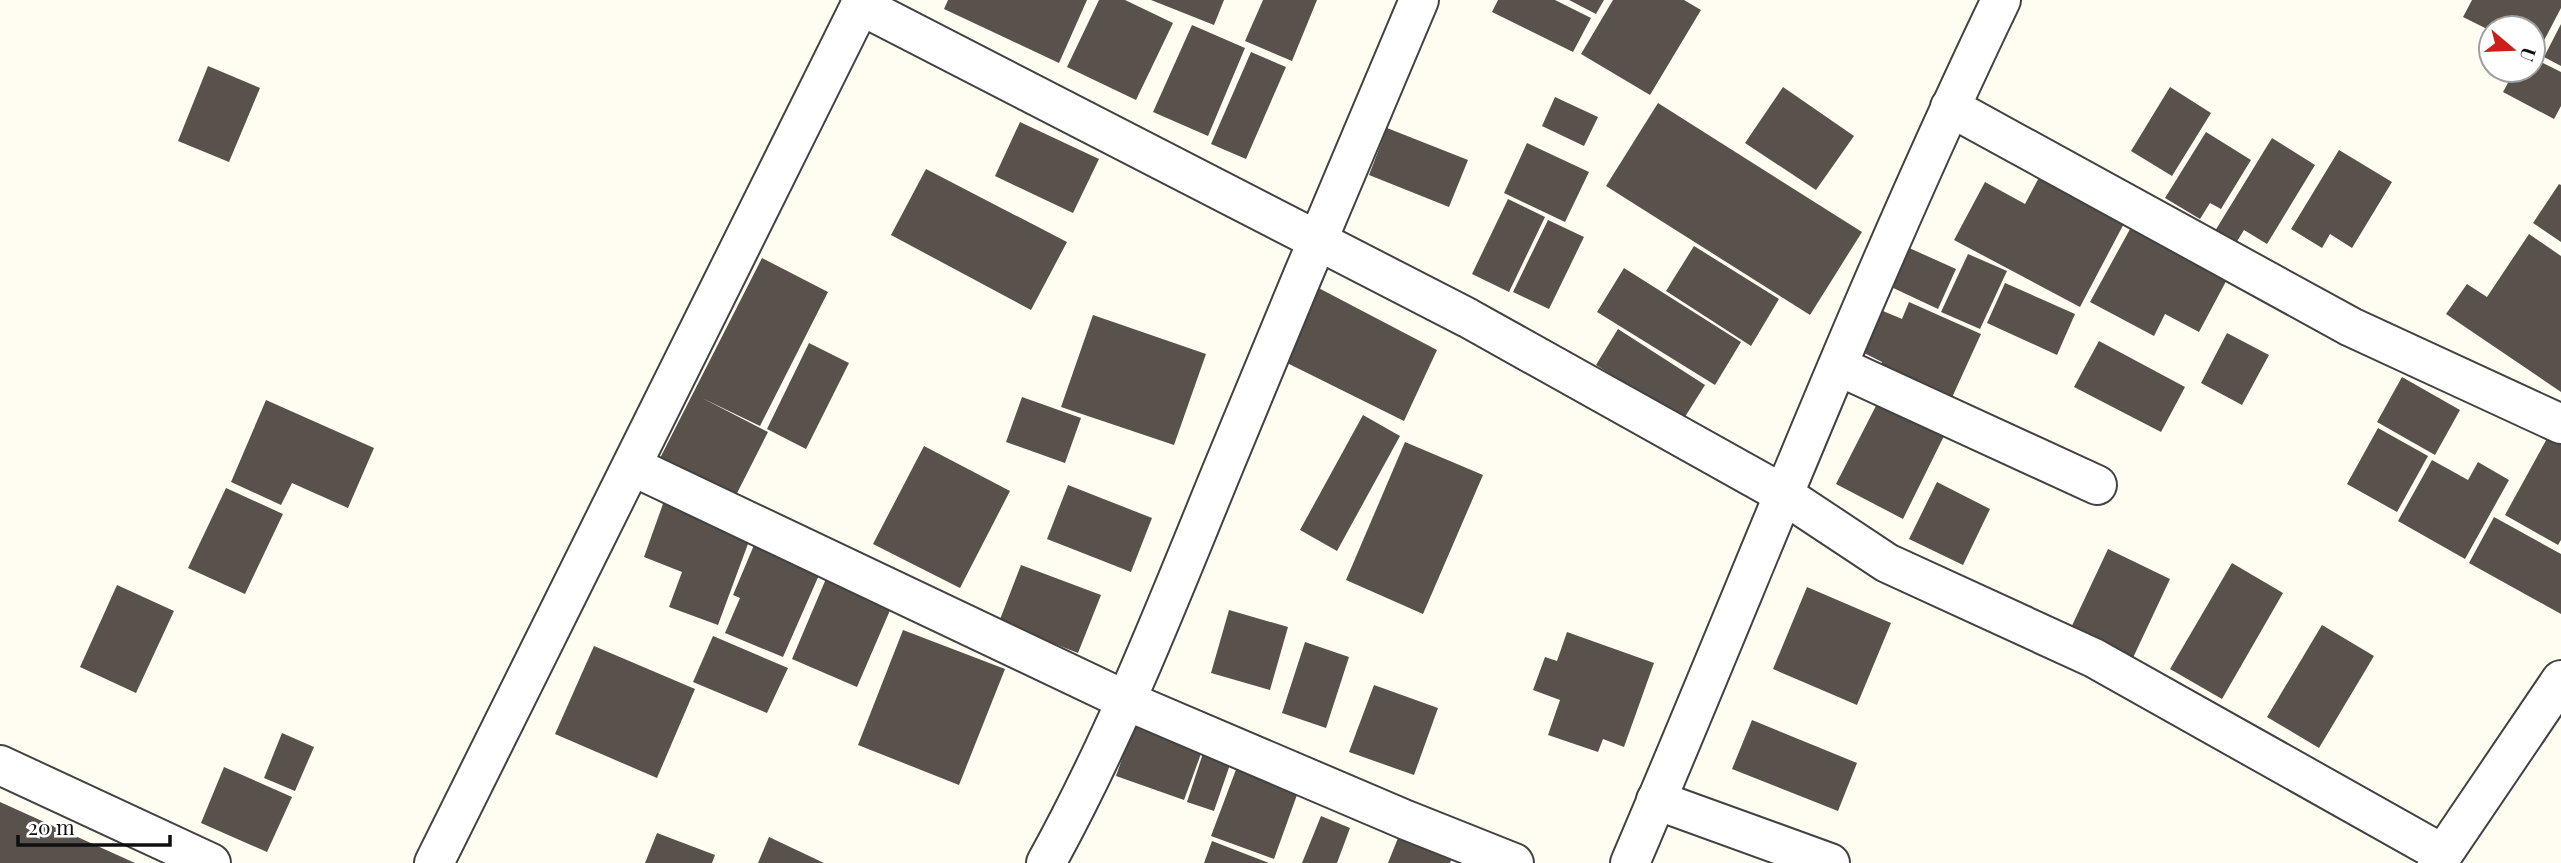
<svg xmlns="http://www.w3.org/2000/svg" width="2561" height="863" font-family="'Playfair Display',serif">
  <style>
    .building { fill: #59514b }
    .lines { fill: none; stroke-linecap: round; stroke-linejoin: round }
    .minor-casing { stroke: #424242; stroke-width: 42 }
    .minor { stroke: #fff; stroke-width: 38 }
  </style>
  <rect width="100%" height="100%" fill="#fffdf2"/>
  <g class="building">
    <path d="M 948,0 L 1087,0 L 1059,63 L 944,9 Z"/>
    <path d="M 1099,0 L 1125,0 L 1173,23 L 1136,100 L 1067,67 Z"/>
    <path d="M 1151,0 L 1224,0 L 1214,25 Z"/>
    <path d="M 1263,0 L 1317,0 L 1292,61 L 1245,41 Z"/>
    <path d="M 1498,0 L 1555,0 L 1591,18 L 1573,52 L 1492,12 Z"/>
    <path d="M 1569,0 L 1604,0 L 1596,14 Z"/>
    <path d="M 1613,0 L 1684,0 L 1701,10 L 1650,95 L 1581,54 Z"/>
    <path d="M 2472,0 L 2561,0 L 2561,8 L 2537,54 L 2533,52 L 2533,28 L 2491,28 L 2491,31 L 2463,17 Z"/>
    <path d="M 2561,24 L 2561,66 L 2544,57 Z"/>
    <path d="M 1192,25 L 1245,48 L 1208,136 L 1153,112 Z"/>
    <path d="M 1251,52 L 1286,67 L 1246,159 L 1211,144 Z"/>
    <path d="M 2533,58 L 2561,72 L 2561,106 L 2554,119 L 2503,92 L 2515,70 L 2533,70 Z"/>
    <path d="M 208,66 L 260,88 L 229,162 L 178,141 Z"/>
    <path d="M 1783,87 L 1854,136 L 1816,190 L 1745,143 Z"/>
    <path d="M 2170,87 L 2211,113 L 2172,176 L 2131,151 Z"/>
    <path d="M 1555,97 L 1598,117 L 1584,146 L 1542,126 Z"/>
    <path d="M 1658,103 L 1862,232 L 1810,315 L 1606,186 Z"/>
    <path d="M 1020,122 L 1099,159 L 1073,213 L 995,176 Z"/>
    <path d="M 1387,128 L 1468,160 L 1449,207 L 1369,175 Z"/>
    <path d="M 2206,132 L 2251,160 L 2221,209 L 2210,203 L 2200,219 L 2165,198 Z"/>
    <path d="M 2272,138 L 2315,165 L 2267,244 L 2244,230 L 2236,243 L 2215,231 Z"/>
    <path d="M 1527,143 L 1589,172 L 1565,222 L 1504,193 Z"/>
    <path d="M 2339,150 L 2392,182 L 2352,248 L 2330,234 L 2322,248 L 2291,229 Z"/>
    <path d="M 2044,168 L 2129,214 L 2080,307 L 1954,240 L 1985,182 L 2025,204 Z"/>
    <path d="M 926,169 L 1067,242 L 1031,310 L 891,235 Z"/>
    <path d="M 2559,184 L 2561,185 L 2561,242 L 2533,223 Z"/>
    <path d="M 1508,199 L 1545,217 L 1509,292 L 1472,274 Z"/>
    <path d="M 1548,220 L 1584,237 L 1549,309 L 1513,292 Z"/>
    <path d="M 2135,220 L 2231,272 L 2199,332 L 2165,314 L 2154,336 L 2090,302 Z"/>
    <path d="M 2529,234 L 2561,256 L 2561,392 L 2446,314 L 2467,284 L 2487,297 Z"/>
    <path d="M 1694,246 L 1779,299 L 1751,346 L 1666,291 Z"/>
    <path d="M 1907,247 L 1956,269 L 1938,309 L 1889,286 Z"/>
    <path d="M 1968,254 L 2007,271 L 1980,329 L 1941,312 Z"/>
    <path d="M 762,258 L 828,292 L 760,426 L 702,398 L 768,432 L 732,503 L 657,464 Z"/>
    <path d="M 1624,268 L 1741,342 L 1715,385 L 1597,312 Z"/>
    <path d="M 1309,283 L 1437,350 L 1404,421 L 1275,357 Z"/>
    <path d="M 2005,283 L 2075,314 L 2057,355 L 1987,323 Z"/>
    <path d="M 1909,302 L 1981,334 L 1949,404 L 1878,372 L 1882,362 L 1864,353 L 1883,311 L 1902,319 Z"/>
    <path d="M 1093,315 L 1206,354 L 1174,445 L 1061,407 Z"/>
    <path d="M 1618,329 L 1705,385 L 1683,420 L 1596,365 Z"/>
    <path d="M 2227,333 L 2269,355 L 2242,405 L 2201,383 Z"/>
    <path d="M 2099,341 L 2185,387 L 2161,432 L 2074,387 Z"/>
    <path d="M 809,343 L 849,363 L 806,449 L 767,429 Z"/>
    <path d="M 2402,377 L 2460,410 L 2435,455 L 2377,422 Z"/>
    <path d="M 1881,396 L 1947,430 L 1903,519 L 1836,484 Z"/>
    <path d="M 1022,397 L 1081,418 L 1065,463 L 1006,442 Z"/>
    <path d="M 266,400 L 374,448 L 348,508 L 292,483 L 281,505 L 231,482 Z"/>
    <path d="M 1363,415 L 1400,436 L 1337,551 L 1300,530 Z"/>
    <path d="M 2555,424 L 2561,428 L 2561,540 L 2558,545 L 2505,515 Z"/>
    <path d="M 2378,428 L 2428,456 L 2397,512 L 2347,484 Z"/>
    <path d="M 1405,442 L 1483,475 L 1423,614 L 1346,580 Z"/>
    <path d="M 924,446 L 1010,491 L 960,588 L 873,544 Z"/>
    <path d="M 2432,460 L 2468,480 L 2478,462 L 2509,480 L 2465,559 L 2398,521 Z"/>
    <path d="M 1937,482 L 1990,509 L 1963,565 L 1909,539 Z"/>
    <path d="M 1068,485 L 1152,518 L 1131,572 L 1047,539 Z"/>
    <path d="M 226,488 L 283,514 L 245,594 L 188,568 Z"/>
    <path d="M 664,501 L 752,533 L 718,625 L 669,607 L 682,572 L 644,557 Z"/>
    <path d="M 2494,517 L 2561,554 L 2561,614 L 2469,563 Z"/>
    <path d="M 757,538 L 823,566 L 783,657 L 725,633 L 740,598 L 733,595 Z"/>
    <path d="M 2108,549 L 2170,579 L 2131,662 L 2069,632 Z"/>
    <path d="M 2232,563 L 2283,593 L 2222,699 L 2170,669 Z"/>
    <path d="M 1021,565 L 1101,595 L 1078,653 L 999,622 Z"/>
    <path d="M 828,574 L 894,601 L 857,687 L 792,659 Z"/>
    <path d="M 117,585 L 174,611 L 136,693 L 80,667 Z"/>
    <path d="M 1807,587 L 1891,623 L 1857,705 L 1773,669 Z"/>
    <path d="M 1229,610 L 1288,627 L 1270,690 L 1211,673 Z"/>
    <path d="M 2322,625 L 2374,656 L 2319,748 L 2267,717 Z"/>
    <path d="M 903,630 L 1005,669 L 959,785 L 858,745 Z"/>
    <path d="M 1567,632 L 1654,663 L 1624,747 L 1603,739 L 1598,752 L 1548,735 L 1560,700 L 1533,690 L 1545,657 L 1557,661 Z"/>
    <path d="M 713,636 L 788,668 L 767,713 L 693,682 Z"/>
    <path d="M 1305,642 L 1349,657 L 1326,728 L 1282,713 Z"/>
    <path d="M 594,646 L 695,689 L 657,778 L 555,734 Z"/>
    <path d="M 1374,685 L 1438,708 L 1414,775 L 1349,752 Z"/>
    <path d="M 1136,719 L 1205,743 L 1184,800 L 1116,776 Z"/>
    <path d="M 1752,720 L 1857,763 L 1838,811 L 1732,769 Z"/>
    <path d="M 282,733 L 314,747 L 295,791 L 264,778 Z"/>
    <path d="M 1206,744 L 1234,753 L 1214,811 L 1187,802 Z"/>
    <path d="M 1240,759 L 1302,781 L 1274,859 L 1211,836 Z"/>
    <path d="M 224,767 L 292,797 L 267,852 L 201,823 Z"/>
    <path d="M 0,802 L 135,863 L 0,863 Z"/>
    <path d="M 1321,816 L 1350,828 L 1337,863 L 1302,863 Z"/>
    <path d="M 657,833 L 715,855 L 712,863 L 645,863 Z"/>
    <path d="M 769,837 L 824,863 L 758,863 Z"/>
    <path d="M 1398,838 L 1451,860 L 1450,863 L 1388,863 Z"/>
    <path d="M 1212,841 L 1269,863 L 1204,863 Z"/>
  </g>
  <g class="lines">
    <defs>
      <g id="minor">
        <path d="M 860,5 L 1468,318 L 1783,494 L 1887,563 L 2094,658 L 2443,854"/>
        <path d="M 1950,107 L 2351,327 L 2561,424"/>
        <path d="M 1838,366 L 2097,485"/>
        <path d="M 632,466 L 1127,701 L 1406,820 L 1514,863"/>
        <path d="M 0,765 L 211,863"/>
        <path d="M 1656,800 L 1830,863"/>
        <path d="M 434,863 L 863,0"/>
        <path d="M 1046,863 C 1115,738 1167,605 1221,473 C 1286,315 1352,157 1419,0"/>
        <path d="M 1630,863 C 1753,575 1865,283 2001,0"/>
        <path d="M 2437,863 L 2561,680"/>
      </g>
    </defs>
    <use href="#minor" class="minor-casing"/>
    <use href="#minor" class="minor"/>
  </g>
  <g transform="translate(2512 49) rotate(109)"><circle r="33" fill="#ffffff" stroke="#9f9f9f" stroke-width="2"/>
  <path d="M0-5L12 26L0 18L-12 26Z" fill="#cd1e1a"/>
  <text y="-10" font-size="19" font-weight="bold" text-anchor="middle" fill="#0f0f0f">U</text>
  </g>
  <path d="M18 835v10h152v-10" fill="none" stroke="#0f0f0f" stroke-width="3.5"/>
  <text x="28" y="835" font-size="21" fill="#0f0f0f" stroke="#ffffff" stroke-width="5" paint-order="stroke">20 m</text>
</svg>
